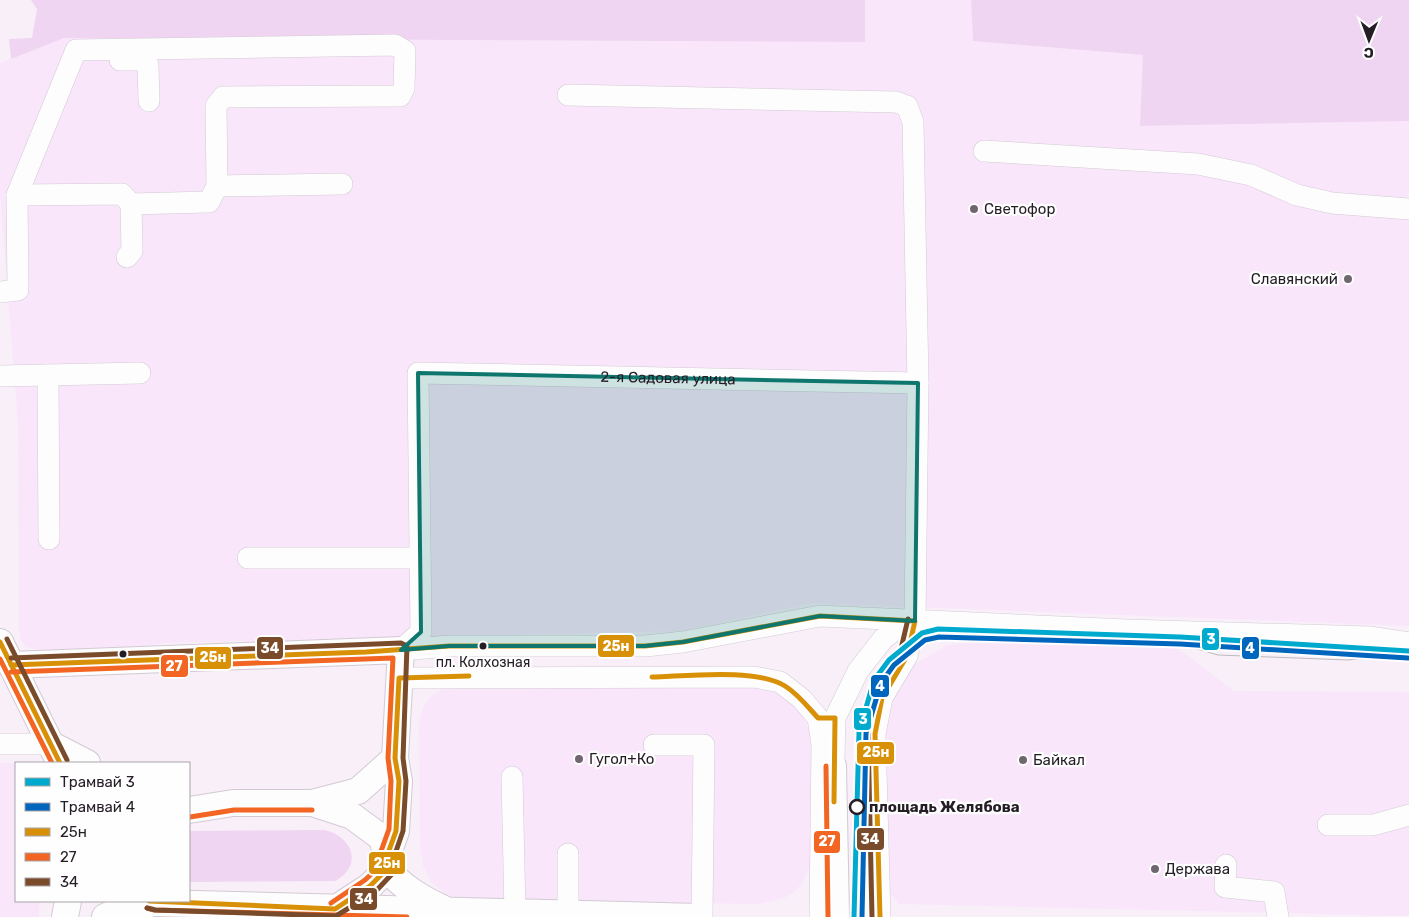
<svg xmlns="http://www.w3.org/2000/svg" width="1409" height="917" font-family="Rubik,sans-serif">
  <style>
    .built { fill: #f9e6fb }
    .green { fill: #efd5f1 }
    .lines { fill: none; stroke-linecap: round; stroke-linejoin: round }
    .minor-casing { stroke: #d2cad3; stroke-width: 22 }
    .major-casing { stroke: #d2cad3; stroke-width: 28 }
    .minor { stroke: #fefdfe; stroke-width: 21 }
    .major { stroke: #fefdfe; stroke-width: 26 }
    .tram { stroke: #bdbbbe; stroke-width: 1 }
    .bus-1-casing { stroke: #fefefe; stroke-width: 9 }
    .bus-2-casing { stroke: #fefefe; stroke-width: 9 }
    .bus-3-casing { stroke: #fefefe; stroke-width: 9 }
    .bus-1 { stroke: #d89106; stroke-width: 5 }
    .bus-2 { stroke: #f26522; stroke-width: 5 }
    .bus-3 { stroke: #7a4b2a; stroke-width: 5 }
    .tram-1-casing { stroke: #fefefe; stroke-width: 9 }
    .tram-2-casing { stroke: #fefefe; stroke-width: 9 }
    .tram-1 { stroke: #00a9ce; stroke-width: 5 }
    .tram-2 { stroke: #0065bd; stroke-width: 5 }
    .marked { fill: #0f766e; fill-opacity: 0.2; stroke: #0f766e; stroke-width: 4; stroke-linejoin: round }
    .poi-dot { fill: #6f666f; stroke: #fefefe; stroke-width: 2 }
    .bus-dot { fill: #251d25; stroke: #fefefe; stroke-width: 2 }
    .stop-dot { fill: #fefefe; stroke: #251d25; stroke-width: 2.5 }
    .labels { text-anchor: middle; stroke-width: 4.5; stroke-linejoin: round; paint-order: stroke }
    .bus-label { font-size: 14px; fill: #251d25; stroke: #fefefe }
    .poi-label { font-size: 15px; fill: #251d25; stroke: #fefefe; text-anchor: start }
    .street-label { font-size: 15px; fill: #251d25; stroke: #fefefe }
    .stop-label { font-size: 15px; font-weight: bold; fill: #251d25; stroke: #fefefe; text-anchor: start }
    .line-badge { stroke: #fefefe; stroke-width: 2 }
    .badge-label { font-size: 14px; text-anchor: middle; font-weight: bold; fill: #fff }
  </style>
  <rect width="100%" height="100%" fill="#f8eff9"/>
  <g class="built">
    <path d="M 865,0 L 971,0 L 973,41 L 1143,55 L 1141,126 L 1409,121 L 1409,626 L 811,603 L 679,631 L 166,643 L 111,650 L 44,651 L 26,647 L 21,640 L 19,630 L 18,424 L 0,193 L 0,63 L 64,38 L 865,42 Z"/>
    <path d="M 985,641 L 1175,646 L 1234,691 L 1409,692 L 1409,916 L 899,904 L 888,892 L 884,736 L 886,716 L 900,681 L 915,664 L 947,645 Z"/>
    <path d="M 750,687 L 777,693 L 790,701 L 802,715 L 810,730 L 812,744 L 813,862 L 802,883 L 795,891 L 784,898 L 759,904 L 465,900 L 446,894 L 432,883 L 423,866 L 420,846 L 419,724 L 423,707 L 431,696 L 444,688 Z"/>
    <path d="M 0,763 L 21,763 L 16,763 L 16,901 L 39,901 L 39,917 L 0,917 Z"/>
  </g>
  <g class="green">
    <path d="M 31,0 L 865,0 L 865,42 L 64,38 L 11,59 L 9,39 L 32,38 L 37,9 Z"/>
    <path d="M 971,0 L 1409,0 L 1409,121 L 1140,126 L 1143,55 L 973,41 Z"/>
    <path d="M 324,830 C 352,836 364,865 335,881 L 189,882 L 189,831 Z"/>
  </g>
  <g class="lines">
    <defs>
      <g id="minor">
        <path d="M 120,60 L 141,60 L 148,65 L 149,101"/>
        <path d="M 568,95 L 896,102 L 907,106 L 913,122 L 918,383 L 915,621 L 907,656 L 882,698 L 875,734 L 880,917"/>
        <path d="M 984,151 L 1198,164 L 1251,175 L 1297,195 L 1332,203 L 1409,209"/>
        <path d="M 217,186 L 342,184"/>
        <path d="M 17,195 L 122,194 L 131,204 L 132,251 L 127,257"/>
        <path d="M 0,292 L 18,290 L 17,195 L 76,50 L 395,45 L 405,51 L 404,88 L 400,96 L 223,97 L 216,106 L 217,186 L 209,202 L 131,204"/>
        <path d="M 48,375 L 49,539"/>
        <path d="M 0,376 L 140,373"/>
        <path d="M 248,558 L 420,558"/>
        <path d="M 401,650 L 449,646 L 645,646 L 683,642 L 820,616 L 1126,630 L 1371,637 L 1409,643"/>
        <path id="s1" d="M 401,650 L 421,632 L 418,373 L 918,383"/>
        <path d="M 399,678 L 754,677 L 780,682 L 802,699 L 818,718 L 822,745 L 820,917"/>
        <path d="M 0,744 L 50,744"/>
        <path d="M 654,745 L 704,745 L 702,917"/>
        <path d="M 834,760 L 835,718 L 858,671 L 883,639 L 896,629 L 915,621"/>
        <path d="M 512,777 L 515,913"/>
        <path d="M 1328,825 L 1373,825 L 1409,815"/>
        <path d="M 1226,865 L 1225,887 L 1274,892 L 1278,917"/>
        <path d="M 568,914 L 568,854"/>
      </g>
      <g id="major">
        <path d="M 0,642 L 60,763"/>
        <path d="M 11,665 L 401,650 L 395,758 L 399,781 L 396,831 L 387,856"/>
        <path d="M 50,744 L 87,763"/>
        <path d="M 833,766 L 836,917"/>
        <path d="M 312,803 L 352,816 L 382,838 L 387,856 L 387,869 C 402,887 421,898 442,908"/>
        <path d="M 189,810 L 233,803 L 312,803 L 358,791 L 395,758"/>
        <path d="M 149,901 L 155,903 L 699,917"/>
        <path d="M 335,909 L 370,886 L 387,869"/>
        <path d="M 65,917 L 68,901"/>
        <path d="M 105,917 L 121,909 L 155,903"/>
      </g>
    </defs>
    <use href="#minor" class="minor-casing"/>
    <use href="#major" class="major-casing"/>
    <use href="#minor" class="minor"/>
    <use href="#major" class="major"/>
    <path class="tram" d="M 1180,644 L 1218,655 L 1348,660 L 1386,655"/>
    <defs>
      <g id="bus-1">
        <path d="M 0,642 L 60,763"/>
        <path d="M 11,665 L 366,652 L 449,646 L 645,646 L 683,642 L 820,616 L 915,621 L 907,656 L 882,698 L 875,734 L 880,917"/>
        <path d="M 652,677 C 687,676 756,668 785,686 C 798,694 808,707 818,718 L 835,718 L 834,802"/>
        <path d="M 149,901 L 335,909 L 370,886 L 387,869 L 387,856 L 396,831 L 399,781 L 395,758 L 399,678 L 469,676"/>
      </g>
      <g id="bus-2">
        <path d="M 0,659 L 52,763"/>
        <path d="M 11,672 L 393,658 L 388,758 L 391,781 L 389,829 L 380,854 L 380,866 L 365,880 L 331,903"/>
        <path d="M 826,766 L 828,917"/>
        <path d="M 190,817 L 234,810 L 312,810"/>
        <path d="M 147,908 L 155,910 L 407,917"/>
      </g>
      <g id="bus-3">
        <path d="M 7,639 L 67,760"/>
        <path d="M 11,658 L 401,643 L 407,646 L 403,758 L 406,781 L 403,831 L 394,857 L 392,874 L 375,892 L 336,916 L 155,910 L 147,908"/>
        <path d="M 872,917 L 868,733 L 875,695 L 900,653 L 908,619"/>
      </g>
    </defs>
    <use href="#bus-1" class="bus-1-casing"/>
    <use href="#bus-2" class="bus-2-casing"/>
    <use href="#bus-3" class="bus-3-casing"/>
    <use href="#bus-1" class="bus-1"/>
    <use href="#bus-2" class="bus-2"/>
    <use href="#bus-3" class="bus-3"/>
    <defs>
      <path id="tram-1" d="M 854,917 L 859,732 L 874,680 L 889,660 L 922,633 L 938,629 L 1180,637 L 1409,651"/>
      <path id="tram-2" d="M 862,917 L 866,733 L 881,683 L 894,665 L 925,640 L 939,637 L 1180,644 L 1408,658"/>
    </defs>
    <use href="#tram-1" class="tram-1-casing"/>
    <use href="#tram-2" class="tram-2-casing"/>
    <use href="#tram-1" class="tram-1"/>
    <use href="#tram-2" class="tram-2"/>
  </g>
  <path class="marked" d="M 418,373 L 918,383 L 915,621 L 820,616 L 683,642 L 645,646 L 449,646 L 401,650 L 421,632 Z"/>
  <g class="poi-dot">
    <circle cx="974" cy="209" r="5"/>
    <circle cx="1348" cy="279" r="5"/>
    <circle cx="579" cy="759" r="5"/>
    <circle cx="1023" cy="760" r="5"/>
    <circle cx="1155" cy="869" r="5"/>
  </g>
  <g class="bus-dot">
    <circle cx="483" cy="646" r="4.5"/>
    <circle cx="123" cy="654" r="4.5"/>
  </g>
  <circle class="stop-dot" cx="857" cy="807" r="7"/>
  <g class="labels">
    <g class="bus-label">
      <text x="483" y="667">пл. Колхозная</text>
    </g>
    <g class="poi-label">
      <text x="984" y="214">Светофор</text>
      <text x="1338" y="284" text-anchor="end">Славянский</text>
      <text x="589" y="764">Гугол+Ко</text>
      <text x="1033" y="765">Байкал</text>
      <text x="1165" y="874">Держава</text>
    </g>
    <g class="street-label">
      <text dy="5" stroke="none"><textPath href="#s1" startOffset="536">2-я Садовая улица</textPath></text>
    </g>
    <g class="stop-label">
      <text x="869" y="812">площадь Желябова</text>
    </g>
  </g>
  <g class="line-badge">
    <rect x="1201" y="627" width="19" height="24" rx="5" fill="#00a9ce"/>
    <rect x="597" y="634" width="38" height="24" rx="5" fill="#d89106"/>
    <rect x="256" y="636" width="28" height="24" rx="5" fill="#7a4b2a"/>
    <rect x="1241" y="636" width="19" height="24" rx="5" fill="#0065bd"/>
    <rect x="194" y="646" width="38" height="24" rx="5" fill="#d89106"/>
    <rect x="160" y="654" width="29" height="24" rx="5" fill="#f26522"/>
    <rect x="870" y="674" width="20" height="24" rx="5" fill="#0065bd"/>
    <rect x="853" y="707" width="19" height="24" rx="5" fill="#00a9ce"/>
    <rect x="856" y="741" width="39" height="24" rx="5" fill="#d89106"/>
    <rect x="856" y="827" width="29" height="24" rx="5" fill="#7a4b2a"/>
    <rect x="813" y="830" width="28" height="24" rx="5" fill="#f26522"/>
    <rect x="368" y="851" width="38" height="24" rx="5" fill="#d89106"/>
    <rect x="349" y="887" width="29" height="24" rx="5" fill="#7a4b2a"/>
  </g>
  <g class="badge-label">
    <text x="1211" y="644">3</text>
    <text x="616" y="651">25н</text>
    <text x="270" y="653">34</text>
    <text x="1250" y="653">4</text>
    <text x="213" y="662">25н</text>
    <text x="174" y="671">27</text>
    <text x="880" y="691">4</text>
    <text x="863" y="724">3</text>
    <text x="876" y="757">25н</text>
    <text x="870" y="844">34</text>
    <text x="827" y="846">27</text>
    <text x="387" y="868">25н</text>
    <text x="364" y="904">34</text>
  </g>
  <rect x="15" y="762" width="175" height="140" fill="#fefefe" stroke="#a7a4a7"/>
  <rect x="25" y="778" width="25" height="8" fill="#00a9ce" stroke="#a7a4a7"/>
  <text x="60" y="787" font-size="15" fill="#251d25">Трамвай 3</text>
  <rect x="25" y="803" width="25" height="8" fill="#0065bd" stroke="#a7a4a7"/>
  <text x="60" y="812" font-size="15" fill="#251d25">Трамвай 4</text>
  <rect x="25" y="828" width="25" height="8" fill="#d89106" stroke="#a7a4a7"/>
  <text x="60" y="837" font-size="15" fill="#251d25">25н</text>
  <rect x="25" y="853" width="25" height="8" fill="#f26522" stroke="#a7a4a7"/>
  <text x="60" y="862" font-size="15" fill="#251d25">27</text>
  <rect x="25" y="878" width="25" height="8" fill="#7a4b2a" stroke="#a7a4a7"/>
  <text x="60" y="887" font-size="15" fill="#251d25">34</text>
  <g transform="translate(1369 40) rotate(181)" stroke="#fefefe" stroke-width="4" paint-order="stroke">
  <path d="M0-4L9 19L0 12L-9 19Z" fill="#251d25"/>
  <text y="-8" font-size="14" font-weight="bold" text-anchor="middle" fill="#251d25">С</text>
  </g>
</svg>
